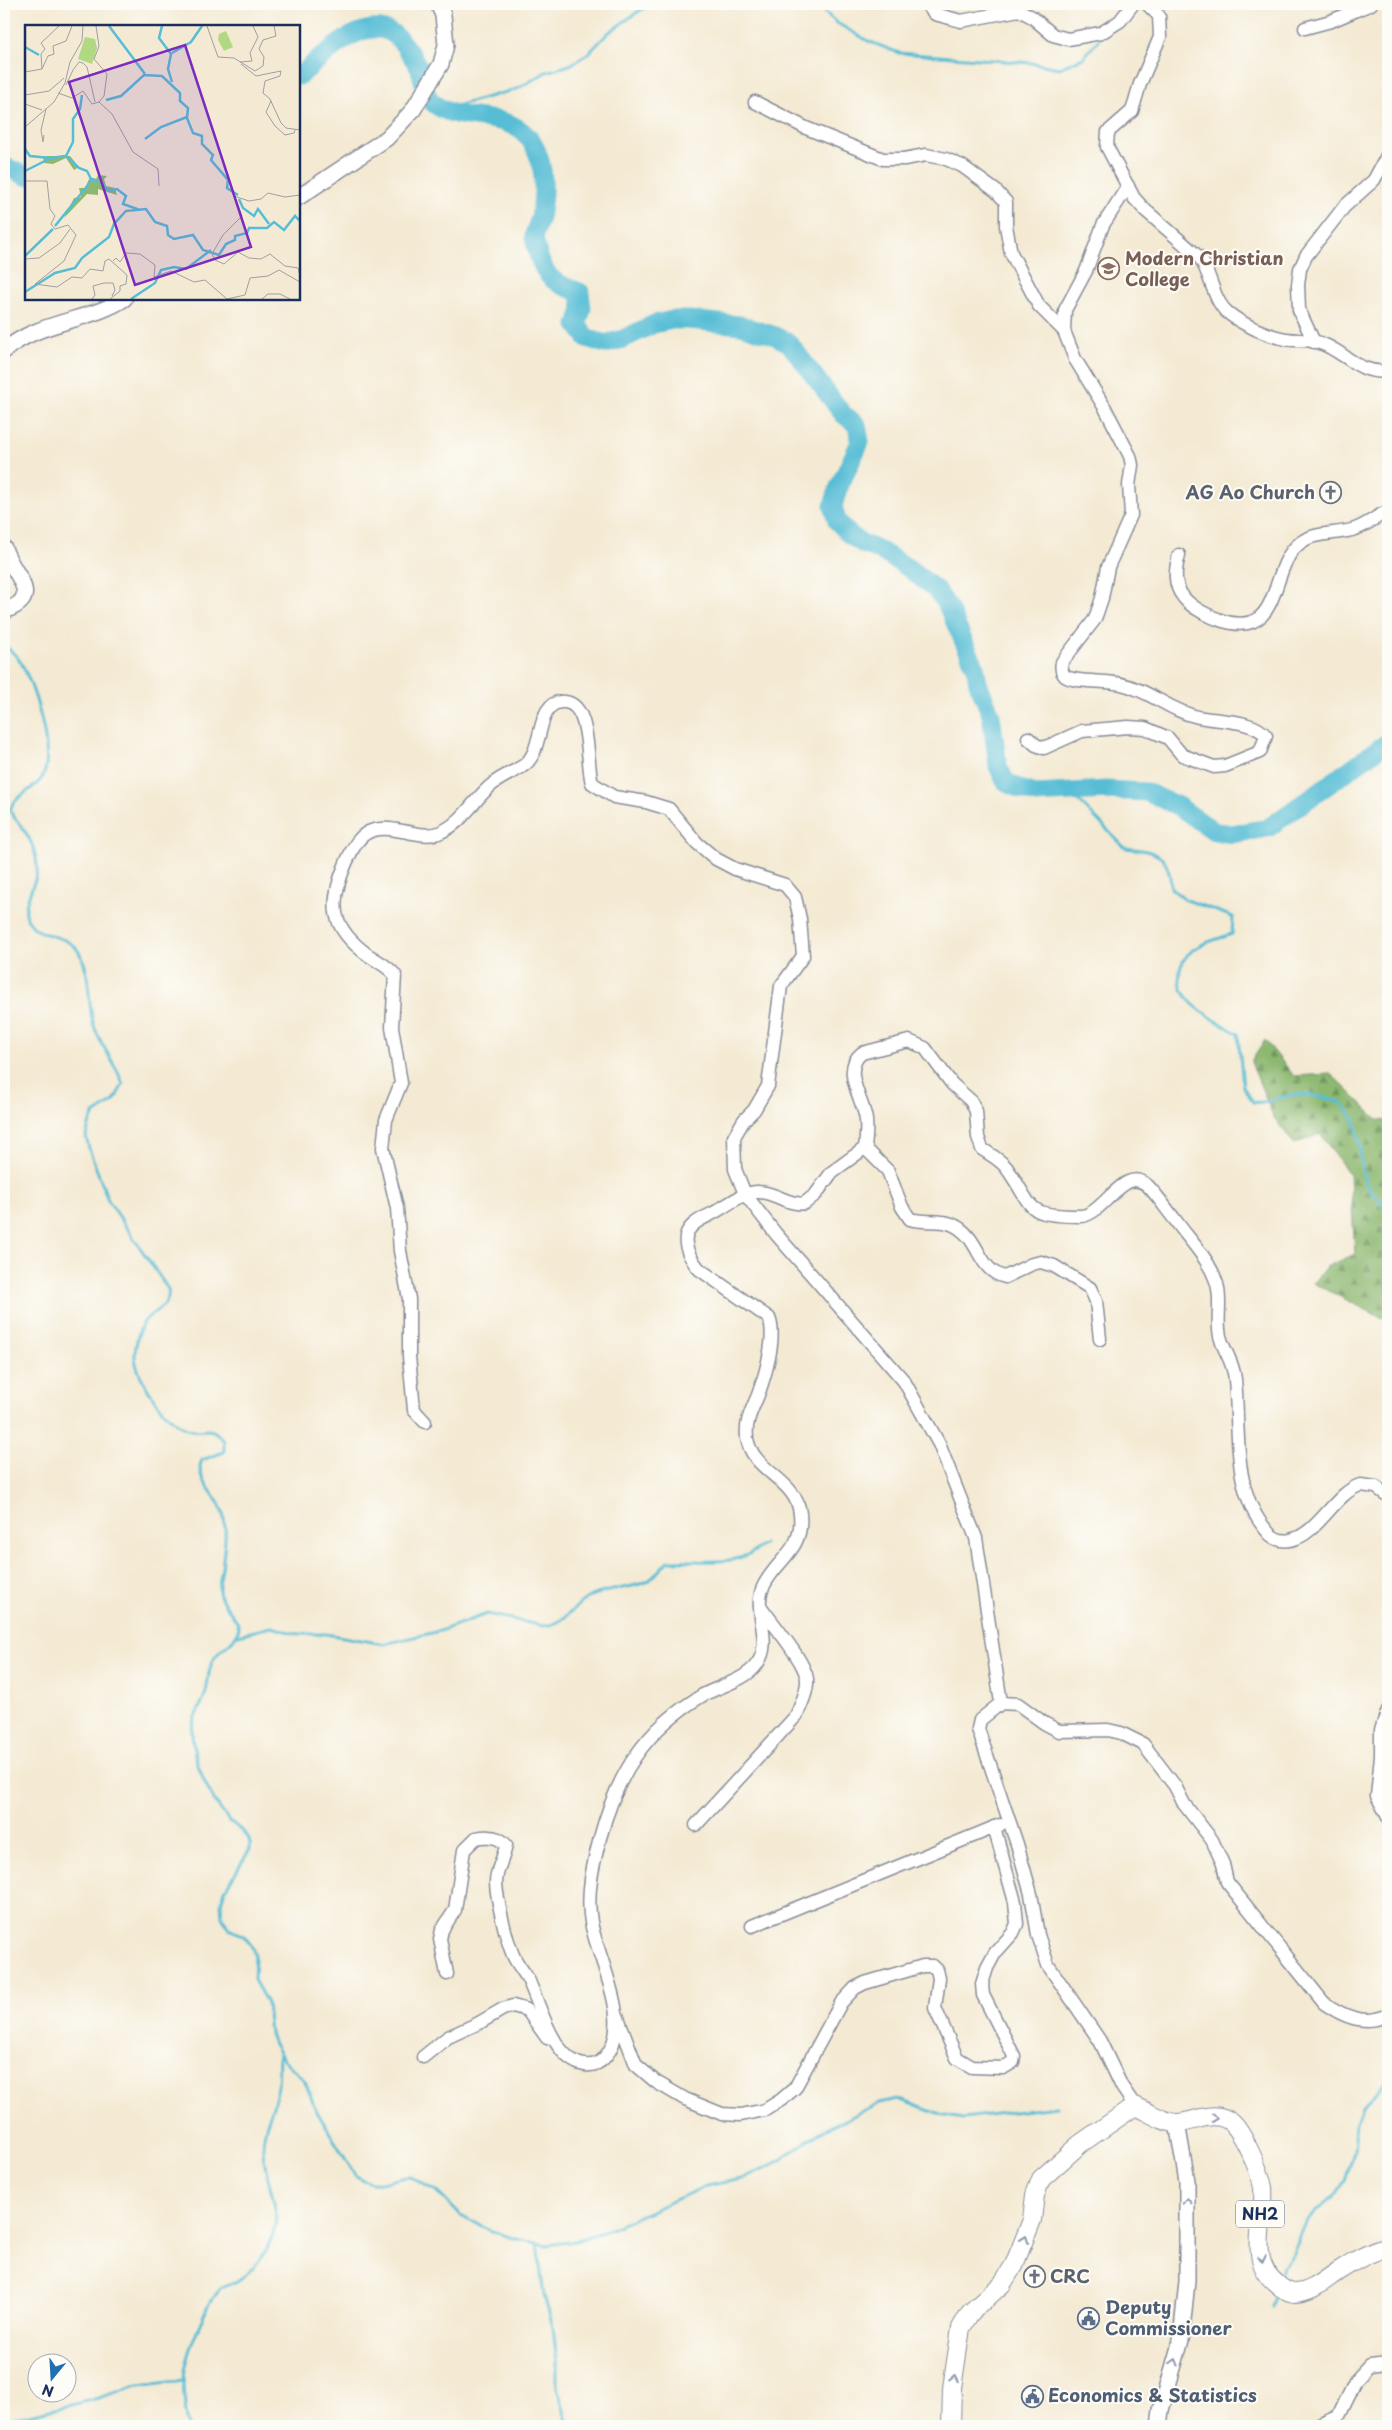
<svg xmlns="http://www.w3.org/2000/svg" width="1392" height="2430" font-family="'Playpen Sans',sans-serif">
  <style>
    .forest { fill: url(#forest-firs); stroke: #547467 }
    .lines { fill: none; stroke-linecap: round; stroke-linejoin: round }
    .stream { stroke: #57bdd5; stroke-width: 3 }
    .river { stroke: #57bdd5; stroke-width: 19 }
    .minor-casing { stroke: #888c98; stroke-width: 15 }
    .major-casing { stroke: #888c98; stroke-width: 18 }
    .highway-casing { stroke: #888c98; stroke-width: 20 }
    .minor { stroke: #fff; stroke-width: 12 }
    .major { stroke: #fff; stroke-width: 15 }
    .highway { stroke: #fff; stroke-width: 18 }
    .oneway { stroke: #8d97ae }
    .labels { text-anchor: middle; stroke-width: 4; stroke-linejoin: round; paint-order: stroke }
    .shield { fill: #fdfcf7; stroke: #5f6c8c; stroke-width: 1 }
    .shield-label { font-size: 16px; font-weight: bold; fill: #1b2f5e }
    .education-label { font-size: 18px; font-weight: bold; fill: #785e54; stroke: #fdfcf7; text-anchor: start }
    .worship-label { font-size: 18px; font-weight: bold; fill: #5b616d; stroke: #fdfcf7; text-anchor: end }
    .service-label { font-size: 18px; font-weight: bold; fill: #4e5e75; stroke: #fdfcf7; text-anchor: start }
    .inset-river { fill: none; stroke: #57bdd5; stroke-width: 2.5 }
    .inset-road { fill: none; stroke: #9d9fa4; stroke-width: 1 }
    .view { fill: #7b2cbf; fill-opacity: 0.15; stroke: #7b2cbf; stroke-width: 2.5 }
    .inset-edge { fill: none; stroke: #1b2f5e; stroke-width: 2.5 }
  </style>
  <defs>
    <pattern id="forest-firs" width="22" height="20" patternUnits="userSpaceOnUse" patternTransform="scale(1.25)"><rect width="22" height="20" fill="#8cb870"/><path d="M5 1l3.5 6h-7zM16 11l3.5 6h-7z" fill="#72965f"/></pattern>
  </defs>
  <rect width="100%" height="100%" fill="#fdfcf7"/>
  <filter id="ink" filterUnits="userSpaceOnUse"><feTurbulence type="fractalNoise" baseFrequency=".02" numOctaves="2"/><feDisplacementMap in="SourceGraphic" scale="10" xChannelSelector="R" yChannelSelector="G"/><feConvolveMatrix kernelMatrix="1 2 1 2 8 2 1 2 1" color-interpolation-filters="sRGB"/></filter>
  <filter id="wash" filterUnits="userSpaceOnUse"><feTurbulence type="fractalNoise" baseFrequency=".0096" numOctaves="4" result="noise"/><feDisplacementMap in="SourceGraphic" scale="20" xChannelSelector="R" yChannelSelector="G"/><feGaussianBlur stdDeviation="1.12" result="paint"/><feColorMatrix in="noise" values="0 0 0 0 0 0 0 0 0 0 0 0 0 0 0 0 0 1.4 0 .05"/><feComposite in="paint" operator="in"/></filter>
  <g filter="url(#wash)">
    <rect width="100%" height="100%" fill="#f4ead3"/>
    <path class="forest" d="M 1265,1040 L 1294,1076 L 1331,1074 L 1378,1120 L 1388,1121 L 1388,1318 L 1380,1317 L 1313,1283 L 1326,1267 L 1355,1254 L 1350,1175 L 1320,1134 L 1294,1144 L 1273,1116 L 1251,1062 Z"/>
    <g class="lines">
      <g class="stream">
        <path d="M 697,4 L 716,4"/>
        <path d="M 815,4 L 837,23 L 868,41 L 899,53 L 1031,63 L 1059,68 L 1083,58 L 1100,38"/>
        <path d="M 1112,21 L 1121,4"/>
        <path d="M 445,109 L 517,89 L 546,72 L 570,65 L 589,53 L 608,33 L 642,9 L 654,4"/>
        <path d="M 4,645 C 8,649 14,653 18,658 C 33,679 56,755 42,778 C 34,790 14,796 10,810 C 13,818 19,822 23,829 C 32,841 38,857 37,872 C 35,888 18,907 30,923 C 40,938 64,934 76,948 C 93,969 86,1001 94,1026 C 101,1047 116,1063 123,1084 L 114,1101 L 94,1114 L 90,1122 L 86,1136 L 89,1149 L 108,1200 L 168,1289 C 172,1308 152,1309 143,1323 C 138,1332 135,1347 135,1357 C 136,1378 168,1426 191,1430 C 208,1433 209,1423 224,1441 L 224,1452 L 202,1460 C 193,1478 217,1493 222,1511 C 228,1528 224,1550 222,1568 C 221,1577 218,1583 219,1591 C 221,1606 235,1613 239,1627 C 236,1644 221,1646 214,1659 C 207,1669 209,1684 205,1695 C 200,1710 191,1718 192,1734 C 193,1762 209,1797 227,1818 C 236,1829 252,1832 250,1849 L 225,1890 L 221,1903 L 222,1917 L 229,1929 L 244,1936 L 251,1945 L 255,1955 L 254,1980 L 267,2003 L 270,2034 L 274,2044 L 283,2059 L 305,2081 L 316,2110 L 355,2175 C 378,2192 387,2178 410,2177 L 436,2191 L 459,2214 L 489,2230 L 516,2239 L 547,2245 L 575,2241 L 606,2231 L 706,2186 L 742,2179 L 779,2161 L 819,2133 L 879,2103 L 898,2099 L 938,2114 L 963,2118 L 1056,2107"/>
        <path d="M 1070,792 L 1125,848 C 1156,851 1170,854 1171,888 L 1184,899 L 1233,917 L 1232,934 C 1221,938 1209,941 1199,946 C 1190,951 1184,957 1181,966 C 1170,1001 1215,1019 1238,1034 L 1243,1087 L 1253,1102 C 1269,1103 1272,1100 1287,1096 C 1304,1092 1324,1097 1341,1102 L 1353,1117 L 1358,1134 L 1362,1169 L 1366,1185 L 1388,1211"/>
        <path d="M 238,1635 L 271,1627 L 298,1634 L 326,1634 L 384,1644 L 440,1631 L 487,1614 L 544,1626 C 565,1624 572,1607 589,1597 C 604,1589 629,1589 646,1582 C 654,1579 660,1567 669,1561 C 703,1559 737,1569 764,1544"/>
        <path d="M 537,2243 L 544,2296 L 553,2327 L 557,2362 L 557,2388 L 569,2426"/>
        <path d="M 1280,2278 L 1283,2266 L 1293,2253 L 1307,2220 L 1336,2193 L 1345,2180 L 1354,2152 L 1356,2125 L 1363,2105 L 1388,2080"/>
        <path d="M 1272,2307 L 1276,2291"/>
        <path d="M 4,2421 L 92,2400 L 132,2387 L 183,2380"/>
        <path d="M 188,2426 C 186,2412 183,2395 183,2381 C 183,2360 207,2299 223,2287 C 227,2284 233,2283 237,2281 C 256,2269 270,2248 275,2226 C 279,2206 264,2173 263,2151 C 262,2130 271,2115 276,2096 C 280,2083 278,2067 279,2054"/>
      </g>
      <g class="river">
        <path d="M 299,76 C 322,58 361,15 392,33 C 401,39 412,56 418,66 C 424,76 423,92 431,101 C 456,126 502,109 526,135 C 546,156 545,191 540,218 C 538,224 535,230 534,236 C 534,240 536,246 537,251 C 545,278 554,284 580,292 L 582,309 L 577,325 L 587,338 L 605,344 L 623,339 L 654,324 L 672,320 L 689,320 L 740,325 L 773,335 L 789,343 L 843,414 L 857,425 L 860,442 L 838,489 L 833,506 L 837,521 L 849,534 L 863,544 L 879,550 L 910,569 L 936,590 L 947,605 L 975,666 L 978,683 L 991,715 L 998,766 L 1005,781 L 1020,789 L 1036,794 L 1106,790 L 1146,792 L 1178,806 L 1214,831 L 1232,834 L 1268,828 L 1388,742"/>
        <path d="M 4,166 L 26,176"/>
      </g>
    </g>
  </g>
  <g filter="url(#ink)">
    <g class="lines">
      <defs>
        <g id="minor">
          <path d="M 926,4 L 935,14 L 961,21 L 1019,10 L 1032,17 L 1053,35 L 1068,39 L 1101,33 L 1120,21 L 1133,4"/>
          <path d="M 1147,4 L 1159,16 L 1160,37 L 1140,84 L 1132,111 L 1108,132 L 1107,147 L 1134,198 L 1145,210 L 1200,258 C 1211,274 1213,300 1227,312 C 1241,324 1268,336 1286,339 C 1297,341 1309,339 1320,343 C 1345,351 1358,375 1388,371"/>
          <path d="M 1305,28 L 1331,21 L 1371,4"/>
          <path d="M 755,102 L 806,128 L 883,159 L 904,159 L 926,155 L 946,159 L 962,166 L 996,191 L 1006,202 L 1006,226 L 1011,253 L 1039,306 L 1064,331"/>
          <path d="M 1314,342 L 1299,310 L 1298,285 L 1300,269 L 1306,256 L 1344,207 L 1374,180 L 1388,154"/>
          <path d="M 1179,555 C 1175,570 1173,585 1184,598 C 1192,608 1210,617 1223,621 C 1284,639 1268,567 1300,543 C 1315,531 1338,535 1355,529 C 1367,525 1377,516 1388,511"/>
          <path d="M 1028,738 L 1036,745 L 1044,748 L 1082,731 L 1128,727 L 1145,728 L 1168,738 L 1182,755 L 1214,767 L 1225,766 L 1260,752 L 1266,736 C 1255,720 1217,721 1198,717 C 1170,711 1149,690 1121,684 C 1108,680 1074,683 1065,676 C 1061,672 1061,667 1062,662 L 1095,619 L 1102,598 L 1108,567 L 1131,515 L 1129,485 L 1132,465 L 1130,456 L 1105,408 L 1075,359 L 1064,331 L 1065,310 L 1086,271 L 1103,225 L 1128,186"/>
          <path d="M 865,1148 L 888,1171 L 902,1207 L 910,1219 C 926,1224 943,1217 959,1228 C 980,1242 979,1271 1005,1277 L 1032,1264 L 1041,1262 L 1054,1266 L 1090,1288 L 1096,1301 L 1100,1339"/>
          <path d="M 425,1422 L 414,1410 L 409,1356 L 409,1299 L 400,1251 L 397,1208 L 383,1148 L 386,1120 L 401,1083 L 392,1027 L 395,975 C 388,966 377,961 368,955 C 331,928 328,905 346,863 C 352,850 358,834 374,830 C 395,824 421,841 441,832 C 464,822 475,797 494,783 C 503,776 514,772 523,766 C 546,751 534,699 565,702 C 592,705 586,764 592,783 L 614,797 L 646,802 L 669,809 L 697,843 L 716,859 L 735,869 L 785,885 L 795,897 L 800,919 L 803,956 L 781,986 L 768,1086 L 754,1110 L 744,1120 L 734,1137 L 735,1169 L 745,1194 L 776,1234 L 904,1381 L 939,1444 L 976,1538 L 1001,1703 L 980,1720 L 978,1729 L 1017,1844 L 1031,1894 L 1038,1935 L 1048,1965 L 1100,2041 L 1122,2087 L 1135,2106"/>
          <path d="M 1001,1703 L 1018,1704 L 1044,1723 L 1059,1731 L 1108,1730 L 1121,1733 L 1143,1744 L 1175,1786 L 1184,1804 L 1212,1840 L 1223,1864 L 1227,1882 L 1324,2003 C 1344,2017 1365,2026 1388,2015"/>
          <path d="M 1388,1710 L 1381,1730 L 1381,1756 L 1377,1796 L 1388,1817"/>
          <path d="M 696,1825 L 796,1716 C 801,1705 808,1691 807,1679 C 805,1661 772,1623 761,1607"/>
          <path d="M 1388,1910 L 1388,1911"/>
          <path d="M 752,1926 L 1000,1825"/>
          <path d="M 447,1974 L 440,1939 L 442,1930 L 455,1910 L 464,1850 L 476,1838 C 486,1836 499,1836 506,1845 C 504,1859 496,1868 496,1883 C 497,1900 506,1939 513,1955 C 517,1965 526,1973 530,1984 C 541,2008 554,2061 585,2065 C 593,2066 600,2063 605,2057 C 635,2023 597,1959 591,1922 C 586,1893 593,1865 600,1838 C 617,1774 645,1729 703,1695 C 720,1686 746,1680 757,1664 C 774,1641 752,1611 763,1587 C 777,1558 804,1551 800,1514 C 797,1479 752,1472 747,1438 C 745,1421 752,1410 758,1395 C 765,1376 777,1337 769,1318 L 699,1269 C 689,1257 678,1238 693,1225 C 700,1218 712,1215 720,1209 C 732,1202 743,1193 757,1192 C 774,1191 788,1206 805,1203 L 816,1194 L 832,1172 L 865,1148 C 866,1139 867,1129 866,1120 C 864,1100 840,1070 862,1053 L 909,1041 L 925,1048 L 952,1084 L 971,1101 L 976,1111 L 978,1137 L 982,1149 C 991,1155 999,1159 1006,1167 C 1035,1207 1022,1216 1080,1216 C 1104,1216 1124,1163 1148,1186 C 1158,1196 1167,1210 1176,1221 C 1190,1241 1210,1260 1217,1284 C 1222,1301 1216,1320 1220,1336 C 1224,1352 1233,1360 1235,1379 C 1240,1428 1231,1490 1267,1531 C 1272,1538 1281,1542 1290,1540 C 1318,1535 1334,1494 1360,1485 L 1376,1487 L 1388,1496"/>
          <path d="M 617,2015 L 636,2065 L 656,2082 L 685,2099 L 722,2114 L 741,2115 L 765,2110 L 781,2100 L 795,2088 L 841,2003 L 855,1988 L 865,1983 L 923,1966 L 933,1966 L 937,1970 L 939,1978 L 935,2008 L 957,2058 L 972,2067 L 1003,2068 L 1013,2062 L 1014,2056 L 983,1995 L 982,1984 L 987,1968 L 995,1953 L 1013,1933 L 1017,1924 L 1015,1902 L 994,1827"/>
          <path d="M 423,2057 L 448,2037 L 479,2023 L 503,2009 L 513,2006 L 527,2010 L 547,2038"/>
          <path d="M 1317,2426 L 1338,2417 L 1356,2380 L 1369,2366 L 1388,2364"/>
        </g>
        <g id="major">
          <path d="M 299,197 L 387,138 L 413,110 L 441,64 L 446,45 L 443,15 L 438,4"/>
          <path d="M 4,351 C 37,321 88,322 124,299"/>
          <path d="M 4,548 C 12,575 46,597 4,611"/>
          <path d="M 1159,2426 L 1161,2410 L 1181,2340 L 1187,2281 L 1187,2181 L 1177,2123"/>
        </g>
        <path id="highway" d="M 951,2426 L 952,2388 L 961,2328 L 970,2313 L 1002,2284 L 1014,2265 L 1032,2220 L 1035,2195 L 1041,2179 L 1080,2144 L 1135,2106 C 1147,2111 1164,2123 1177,2123 C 1195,2123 1214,2108 1232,2123 C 1243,2133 1261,2173 1263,2188 C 1266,2220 1246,2260 1277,2284 C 1281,2288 1288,2292 1294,2293 C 1312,2293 1326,2279 1340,2270 C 1354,2261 1372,2250 1388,2248"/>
      </defs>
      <use href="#minor" class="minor-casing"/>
      <use href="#major" class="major-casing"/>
      <use href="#highway" class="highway-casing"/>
      <use href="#minor" class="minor"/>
      <use href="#major" class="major"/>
      <use href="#highway" class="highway"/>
    </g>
    <defs><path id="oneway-chevron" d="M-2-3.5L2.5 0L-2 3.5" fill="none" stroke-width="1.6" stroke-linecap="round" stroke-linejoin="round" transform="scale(1.25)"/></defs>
    <g class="oneway">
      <use href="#oneway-chevron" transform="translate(1215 2118) rotate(6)"/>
      <use href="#oneway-chevron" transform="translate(1187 2201) rotate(-91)"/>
      <use href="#oneway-chevron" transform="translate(1025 2239) rotate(-70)"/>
      <use href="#oneway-chevron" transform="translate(1262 2259) rotate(77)"/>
      <use href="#oneway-chevron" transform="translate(1175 2362) rotate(-75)"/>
      <use href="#oneway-chevron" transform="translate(954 2378) rotate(-79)"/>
    </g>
  </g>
  <defs>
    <symbol id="university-ring" viewBox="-11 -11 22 22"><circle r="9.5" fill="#fdfcf7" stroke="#8d6e63" stroke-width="1.5"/><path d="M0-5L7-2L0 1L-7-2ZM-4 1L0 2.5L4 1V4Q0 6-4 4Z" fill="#8d6e63"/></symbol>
    <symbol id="church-ring" viewBox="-11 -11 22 22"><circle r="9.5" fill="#fdfcf7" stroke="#6b7280" stroke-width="1.5"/><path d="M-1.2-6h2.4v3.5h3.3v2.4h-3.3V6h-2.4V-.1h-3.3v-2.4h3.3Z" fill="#6b7280"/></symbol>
    <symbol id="civic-ring" viewBox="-11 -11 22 22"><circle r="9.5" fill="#fdfcf7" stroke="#5c6f8a" stroke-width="1.5"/><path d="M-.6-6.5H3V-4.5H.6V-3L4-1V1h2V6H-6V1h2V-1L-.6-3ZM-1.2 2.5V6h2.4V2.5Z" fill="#5c6f8a"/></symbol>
  </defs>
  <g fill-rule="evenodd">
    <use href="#university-ring" x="1096" y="256" width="25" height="25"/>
    <use href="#church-ring" x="1318" y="480" width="25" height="25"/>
    <use href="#church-ring" x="1022" y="2264" width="25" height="25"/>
    <use href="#civic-ring" x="1076" y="2306" width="25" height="25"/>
    <use href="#civic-ring" x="1020" y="2384" width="25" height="25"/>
  </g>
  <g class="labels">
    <rect class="shield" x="1236" y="2200.5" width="48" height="27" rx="4"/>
    <g class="shield-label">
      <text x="1260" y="2220">NH2</text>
    </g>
    <g class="education-label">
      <text x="1125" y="265">Modern Christian<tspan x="1125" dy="21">College</tspan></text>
    </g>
    <g class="worship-label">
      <text x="1315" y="499">AG Ao Church</text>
      <text x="1050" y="2283" text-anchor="start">CRC</text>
    </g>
    <g class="service-label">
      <text x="1105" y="2314">Deputy<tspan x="1105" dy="21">Commissioner</tspan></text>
      <text x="1048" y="2402">Economics &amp; Statistics</text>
    </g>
  </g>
  <g transform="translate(25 25)">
    <rect width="275" height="275" fill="#f4ead3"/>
    <path d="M 22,131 L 45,131 L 54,142 L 49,145 L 41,133 L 28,139 L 19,138 L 18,132 ZM 73,150 L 82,151 L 79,154 L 81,161 L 90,163 L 92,170 L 73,164 L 73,170 L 62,169 L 39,193 L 49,173 L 56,172 L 54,163 L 60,163 L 65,152 L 71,154 Z" fill="#8cb870"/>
    <path d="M 201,6 L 208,22 L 199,26 L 193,15 L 194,9 ZM 60,12 L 70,14 L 72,23 L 67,39 L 53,34 Z" fill="#b1d882"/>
    <path class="inset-river" d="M 84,1 L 120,49M 137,1 L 134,13 L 146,29 L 143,44 L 147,57M 0,22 L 14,30M 147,28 L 166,17 L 177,1M 57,70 L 55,84 L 48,94 L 48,117 L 41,131 L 54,143 L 62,146 L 66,154 L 74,156 L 84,166 L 92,164 L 101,171 L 98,179 L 115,185M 81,75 L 96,71 L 119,50 L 137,51 L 155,68 L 155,76 L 163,83 L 162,93 L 168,108 L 177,111 L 177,119 L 188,130 L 186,135 L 203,155 L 202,163 L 213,170M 120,114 L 136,102 L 162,92M 0,124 L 5,131 L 25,133M 0,146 L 26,133 L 40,131M 214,174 L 218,183 L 229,191 L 233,184 L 244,199M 30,201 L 67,155M 0,231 L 28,204M 0,267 L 30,248 L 50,243 L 57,233 L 84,212 L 89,199 L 101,186 L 121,184 L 130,197 L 142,201 L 143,210 L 149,214 L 168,210 L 178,225 L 194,230 L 201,219 L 210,215 L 210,211 L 222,208 L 224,203 L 242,203 L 249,197 L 259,205 L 270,191 L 275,196M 106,274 L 130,258 L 136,245 L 149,242 L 161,244 L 186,225"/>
    <path class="inset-road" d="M 182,1 L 193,32 L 209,33 L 230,46 L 238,41 L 239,32 L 234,24 L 238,15 L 251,11 L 249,1M 215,37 L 227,36 L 225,28 L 233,12 L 228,1M 216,39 L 231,51 L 256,46 L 255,51 L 240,56 L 238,68 L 245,74 L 256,98 L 261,103 L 275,105M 17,44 L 23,31 L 29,29 L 28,21 L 41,16 L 47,1M 0,47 L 17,44 L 16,29 L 20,24 L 16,18 L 34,1M 41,60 L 48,45 L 54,37 L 58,38 L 62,42 L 70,77M 33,68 L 47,73 L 58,66 L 67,79 L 74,77 L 79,71 L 82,49 L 69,34 L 74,21 L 71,1M 0,70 L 24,66 L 39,53M 246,76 L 241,87 L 250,101 L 260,110 L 269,108 L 270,105M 74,77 L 87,89 L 108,127 L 133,144 L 134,161M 0,79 L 17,85M 0,102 L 29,77 L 40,58 L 45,37 L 57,16 L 58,1M 19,110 L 18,117 L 16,105 L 21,84M 0,156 L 22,156 L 25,184 L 30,191 L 26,199 L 30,204 L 43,200 L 51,210 L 39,236 L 10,259 L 32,262 L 47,252 L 57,253 L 65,244 L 78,246 L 80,236 L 84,234 L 102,250 L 101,259 L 95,261 L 95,266 L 85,274M 275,170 L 260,172 L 243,168 L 236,174 L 224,176 L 209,171 L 217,191 L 198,210 L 187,229 L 190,235 L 199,239 L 213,227 L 224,233 L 236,234 L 245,229 L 260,241 L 273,243 L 275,251M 0,234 L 14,233 L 35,218 L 45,204M 88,236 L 91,233 L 95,237 L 101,228 L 115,229 L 130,240 L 129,252 L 146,246 L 169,257 L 180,255 L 202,274 L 220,270 L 225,253 L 243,251 L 254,245 L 275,257M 67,274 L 70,270 L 68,261 L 79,258 L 88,258 L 90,265 L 87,271M 237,274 L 243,269 L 255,269 L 265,274"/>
    <path class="view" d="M 160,20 L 226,222 L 110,260 L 44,57 Z"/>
    <rect width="275" height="275" class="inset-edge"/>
  </g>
  <rect width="1392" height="2430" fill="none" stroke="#fdfcf7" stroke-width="20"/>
  <g transform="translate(52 2378) rotate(198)"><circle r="24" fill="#fdfcf7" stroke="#a3aaba"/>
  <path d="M0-4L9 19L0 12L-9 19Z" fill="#1f6fb2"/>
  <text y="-8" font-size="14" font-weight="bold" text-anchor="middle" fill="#1b2f5e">N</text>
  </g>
</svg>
